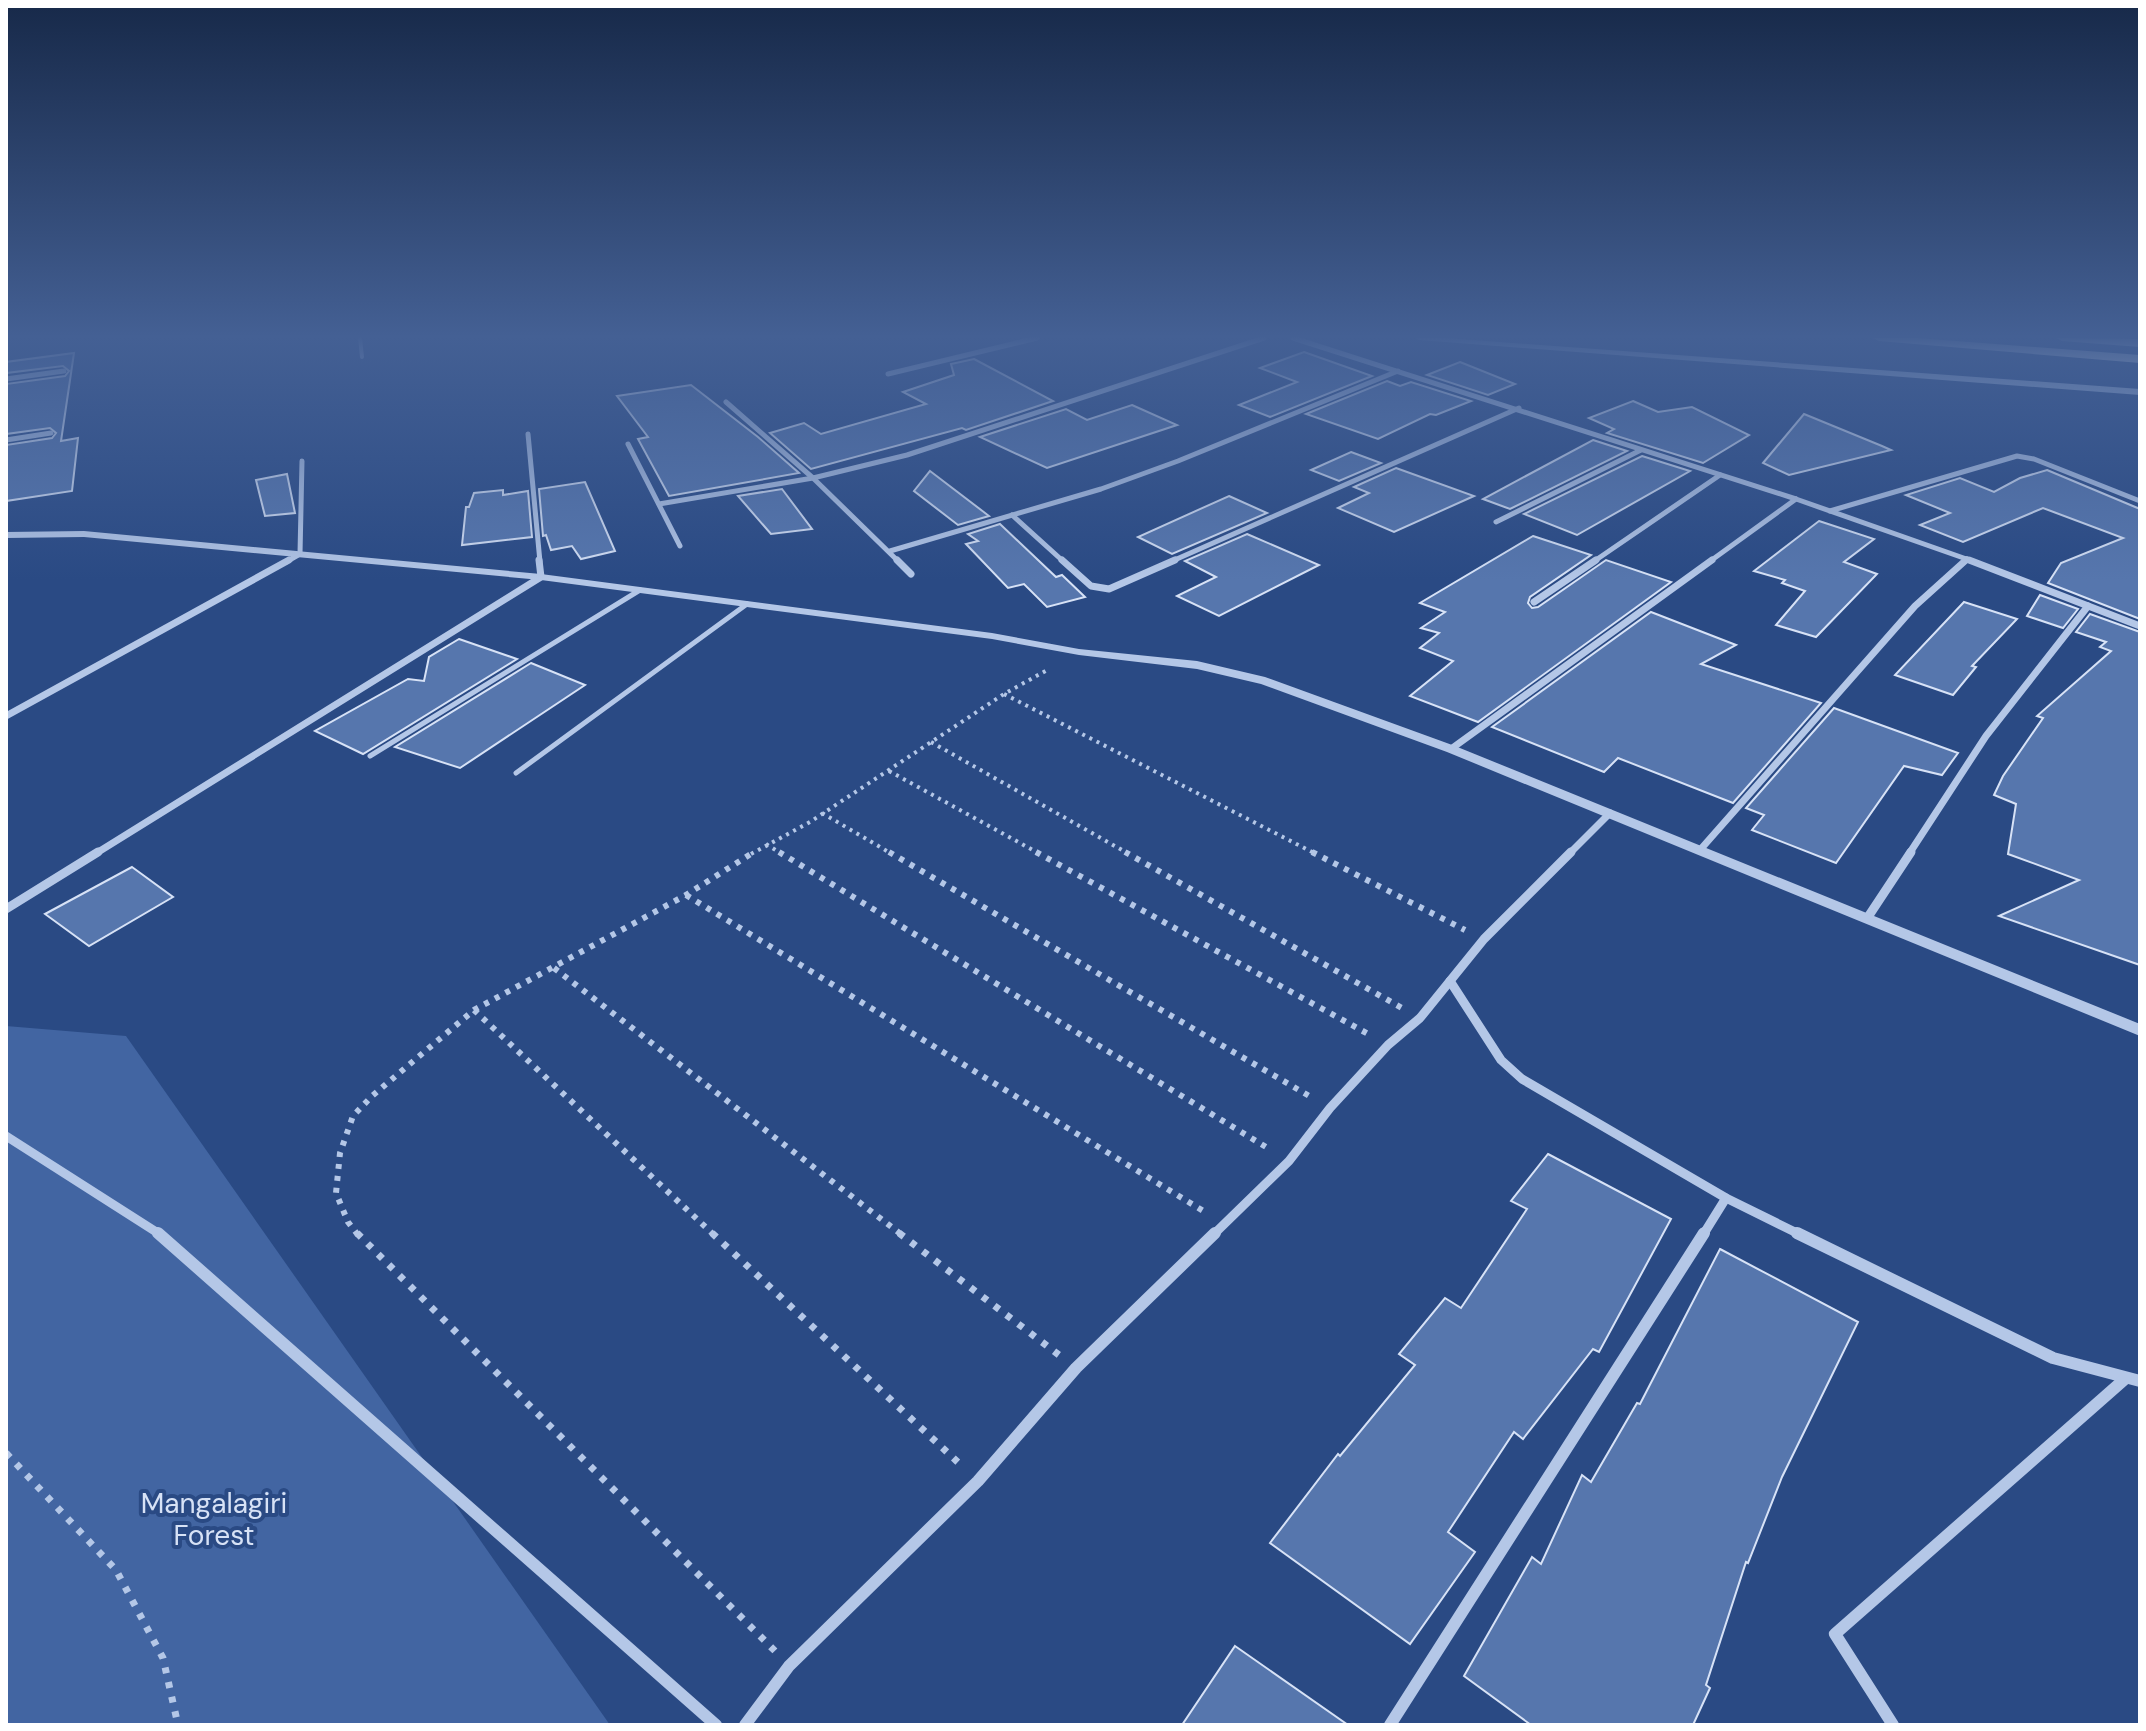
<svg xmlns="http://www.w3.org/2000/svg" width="2146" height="1731" font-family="'DM Sans',sans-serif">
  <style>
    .green { fill: #4265a2 }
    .building { fill: #5676ad; stroke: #d7e2f6; stroke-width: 2 }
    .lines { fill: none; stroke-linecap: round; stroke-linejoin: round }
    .path-far2 { stroke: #b4c7e7; stroke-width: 4; stroke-dasharray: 3 5; stroke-linecap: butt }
    .path-far1 { stroke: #b4c7e7; stroke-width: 6; stroke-dasharray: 5 7; stroke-linecap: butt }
    .path { stroke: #b4c7e7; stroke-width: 7; stroke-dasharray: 6 9; stroke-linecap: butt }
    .service-far1 { stroke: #b4c7e7; stroke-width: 4 }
    .service { stroke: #b4c7e7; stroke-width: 5 }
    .minor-far3 { stroke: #b4c7e7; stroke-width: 5 }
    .minor-far2 { stroke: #b4c7e7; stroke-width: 7 }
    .minor-far1 { stroke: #b4c7e7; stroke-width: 9 }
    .minor { stroke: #b4c7e7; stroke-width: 12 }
    .tertiary { fill: #b4c7e7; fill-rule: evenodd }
    .primary { fill: #f5f8fe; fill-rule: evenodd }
    .labels { text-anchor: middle; stroke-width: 8; stroke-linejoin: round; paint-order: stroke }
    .near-park-label { font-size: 28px; fill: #d7e2f6; stroke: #2a4a84 }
  </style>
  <rect width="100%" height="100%" fill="#2a4a84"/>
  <path class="green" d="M 6,1026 L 126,1036 L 610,1725 L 6,1725 Z"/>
  <g class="building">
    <path d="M 1304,352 L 1372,376 L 1270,417 L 1239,405 L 1297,382 L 1260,368 Z"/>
    <path d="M 74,353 L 61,441 L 78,438 L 72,491 L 6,501 L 6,445 L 52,438 L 56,433 L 50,428 L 6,434 L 6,384 L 65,376 L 69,371 L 63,366 L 6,373 L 6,362 Z"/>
    <path d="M 974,359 L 1053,401 L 966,430 L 962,428 L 811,469 L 770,433 L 804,423 L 821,434 L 926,404 L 903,392 L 954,375 L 951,364 Z"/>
    <path d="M 1460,362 L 1515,384 L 1488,395 L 1427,375 Z"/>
    <path d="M 1387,381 L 1400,386 L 1411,382 L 1471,401 L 1436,415 L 1430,414 L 1378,439 L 1306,414 Z"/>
    <path d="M 691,385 L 758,437 L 799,473 L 669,496 L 638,439 L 648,437 L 617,396 Z"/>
    <path d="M 1633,401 L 1658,412 L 1692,407 L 1749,435 L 1703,463 L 1607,433 L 1614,429 L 1589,418 Z"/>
    <path d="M 1132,405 L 1177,425 L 1047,468 L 980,437 L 1066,409 L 1087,420 Z"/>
    <path d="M 1804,414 L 1882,446 L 1891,450 L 1789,475 L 1763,463 Z"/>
    <path d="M 1593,440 L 1627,451 L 1510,509 L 1483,499 Z"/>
    <path d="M 1351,452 L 1381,463 L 1339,481 L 1311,470 Z"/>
    <path d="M 1642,456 L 1690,471 L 1577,535 L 1524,514 Z"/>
    <path d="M 1396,468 L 1474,496 L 1394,532 L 1338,508 L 1369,493 L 1354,487 Z"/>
    <path d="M 2047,470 L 2140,509 L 2140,619 L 2048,583 L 2061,563 L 2123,538 L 2043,508 L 1963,542 L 1920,525 L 1950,513 L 1906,495 L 1960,478 L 1994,492 L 2020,478 Z"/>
    <path d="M 930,471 L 989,516 L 958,525 L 914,491 Z"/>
    <path d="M 287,474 L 295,513 L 265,516 L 256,480 Z"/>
    <path d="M 585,482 L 615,551 L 581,559 L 572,546 L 551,550 L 546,535 L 543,536 L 539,489 Z"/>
    <path d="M 782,489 L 812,529 L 771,534 L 738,496 Z"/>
    <path d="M 503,490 L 503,495 L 528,491 L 532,537 L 462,545 L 466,507 L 469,507 L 474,493 Z"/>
    <path d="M 1229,496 L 1267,513 L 1172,554 L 1138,537 Z"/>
    <path d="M 1819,521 L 1874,539 L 1844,562 L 1877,574 L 1816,637 L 1776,625 L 1805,591 L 1782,583 L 1785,580 L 1754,571 Z"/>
    <path d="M 1000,524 L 1056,577 L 1062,575 L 1085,597 L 1047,607 L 1024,584 L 1008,588 L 966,544 L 978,541 L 968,534 Z"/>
    <path d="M 1247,534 L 1319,565 L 1219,616 L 1177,596 L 1216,577 L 1185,561 Z"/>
    <path d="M 1533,536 L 1591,555 L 1530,597 L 1528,603 L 1532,608 L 1538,607 L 1606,560 L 1671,582 L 1478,722 L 1410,696 L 1453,661 L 1420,648 L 1439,633 L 1421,628 L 1445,612 L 1420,603 Z"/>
    <path d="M 2040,595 L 2078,609 L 2063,628 L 2027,616 Z"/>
    <path d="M 1964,602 L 2017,619 L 1972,666 L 1976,667 L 1953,695 L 1895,675 Z"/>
    <path d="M 1651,612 L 1736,645 L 1701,664 L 1821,703 L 1733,803 L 1618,758 L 1604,772 L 1492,727 Z"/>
    <path d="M 2090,614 L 2140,632 L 2140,965 L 1999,916 L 2079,880 L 2008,854 L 2016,804 L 1994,795 L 2003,776 L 2043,718 L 2037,716 L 2111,651 L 2100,647 L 2106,642 L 2076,632 Z"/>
    <path d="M 459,639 L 517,659 L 363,754 L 315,731 L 408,679 L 424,681 L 429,657 Z"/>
    <path d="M 531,663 L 585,685 L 460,768 L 395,747 Z"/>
    <path d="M 1834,708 L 1958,753 L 1942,775 L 1904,766 L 1836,863 L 1752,830 L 1764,815 L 1746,808 Z"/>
    <path d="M 132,867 L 173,897 L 89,946 L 45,914 Z"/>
    <path d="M 1548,1154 L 1671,1219 L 1599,1352 L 1593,1349 L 1523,1439 L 1514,1432 L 1448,1532 L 1475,1552 L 1410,1644 L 1270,1543 L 1338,1454 L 1340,1456 L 1415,1365 L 1399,1354 L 1445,1298 L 1461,1308 L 1527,1209 L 1511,1201 Z"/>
    <path d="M 1720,1249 L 1858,1322 L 1782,1477 L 1748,1563 L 1746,1562 L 1706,1685 L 1710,1688 L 1693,1725 L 1531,1725 L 1464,1676 L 1532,1557 L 1541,1564 L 1582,1475 L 1591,1482 L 1637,1403 L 1640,1404 Z"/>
    <path d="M 1235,1646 L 1348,1725 L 1182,1725 Z"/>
  </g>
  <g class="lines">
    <g class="path-far2">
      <path d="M 1004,694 L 1316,854"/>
      <path d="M 931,742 L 1129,854"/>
      <path d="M 889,771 L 1040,854"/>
      <path d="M 822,813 L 892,854"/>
      <path d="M 766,844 L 782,854"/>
      <path d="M 751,854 L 810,822 L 1004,694 L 1049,669"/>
    </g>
    <g class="path-far1">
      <path d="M 779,852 L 1271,1150"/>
      <path d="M 889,852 L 1311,1097"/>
      <path d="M 1036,852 L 1370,1035"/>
      <path d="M 1125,852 L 1402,1008"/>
      <path d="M 1312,852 L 1465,930"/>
      <path d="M 686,895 L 1205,1212"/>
      <path d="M 554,968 L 902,1235"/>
      <path d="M 474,1010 L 714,1235"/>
      <path d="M 358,1235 L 348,1222 L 336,1193 L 340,1153 L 353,1116 L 372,1096 L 474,1010 L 686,895 L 754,852"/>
    </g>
    <g class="path">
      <path d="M 357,1233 L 775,1651"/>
      <path d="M 712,1233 L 963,1467"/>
      <path d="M 899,1233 L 1059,1355"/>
      <path d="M 6,1453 L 116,1570 L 163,1658 L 178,1725"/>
    </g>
    <path class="service-far1" d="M 360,338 L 362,357"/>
    <g class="service">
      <path d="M 370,756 L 640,590"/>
      <path d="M 516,773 L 747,604"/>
    </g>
    <g class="minor-far3">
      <path d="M 1293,338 L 1796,499 L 1975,562"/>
      <path d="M 888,374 L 1037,338"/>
      <path d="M 6,379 L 64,371"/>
      <path d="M 726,402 L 813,478 L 899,562"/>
      <path d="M 528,434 L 540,562"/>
      <path d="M 6,440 L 51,433"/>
      <path d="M 628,444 L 680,546"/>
      <path d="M 659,504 L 813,478 L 907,455 L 1264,338"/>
      <path d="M 1830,511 L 2017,456 L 2034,459 L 2140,501"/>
      <path d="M 1012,515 L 1064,562"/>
      <path d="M 1496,522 L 1641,450"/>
      <path d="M 890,551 L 1101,489 L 1178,461 L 1398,371"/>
      <path d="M 286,562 L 300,554 L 302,461"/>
      <path d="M 1170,562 L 1519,408"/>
      <path d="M 1593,562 L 1720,475"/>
      <path d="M 1709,562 L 1796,499"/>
      <path d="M 1964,562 L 1967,559"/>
    </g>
    <g class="minor-far2">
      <path d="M 897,560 L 911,574"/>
      <path d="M 1062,560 L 1091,586 L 1109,589 L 1175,560"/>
      <path d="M 1969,560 L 2140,626"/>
      <path d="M 1534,602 L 1596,560"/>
      <path d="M 6,716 L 289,560"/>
      <path d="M 1451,749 L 1712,560"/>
      <path d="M 1700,850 L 1915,606 L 1966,560"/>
      <path d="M 95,854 L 541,577 L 539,560"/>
      <path d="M 1569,854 L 1610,813"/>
      <path d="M 1909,854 L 1986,736 L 2088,606"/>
    </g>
    <g class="minor-far1">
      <path d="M 6,909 L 98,852"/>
      <path d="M 1868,917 L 1911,852"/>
      <path d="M 1450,981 L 1501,1060 L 1522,1079 L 1726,1198 L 1801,1235"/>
      <path d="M 6,1136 L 161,1235"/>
      <path d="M 1213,1235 L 1289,1161 L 1330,1108 L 1388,1045 L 1420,1018 L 1484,939 L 1571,852"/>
      <path d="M 1703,1235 L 1726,1198"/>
    </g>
    <g class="minor">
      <path d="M 158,1233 L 716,1725"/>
      <path d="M 1797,1233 L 2053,1358 L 2140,1381"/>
      <path d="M 745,1725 L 789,1666 L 978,1481 L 1076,1368 L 1215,1233"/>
      <path d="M 1390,1725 L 1704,1233"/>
      <path d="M 1893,1725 L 1835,1634 L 2126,1378"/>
    </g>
    <g class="tertiary">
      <path d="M 1415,338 L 1446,338 L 2140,389 L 2140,395 L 1419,340 Z"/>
      <path d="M 84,531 L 541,574 L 992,633 L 1079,649 L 1197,661 L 1265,677 L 1455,746 L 2140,1024 L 2140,1036 L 1447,752 L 1261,684 L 1197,669 L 1079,655 L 992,639 L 541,580 L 84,537 L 6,538 L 6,532 Z"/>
    </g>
    <g class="primary">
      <path d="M 1873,338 L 1917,338 L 2140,355 L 2140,363 L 1879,341 Z"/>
      <path d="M 2056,338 L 2140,339 L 2140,347 L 2062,341 Z"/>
    </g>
  </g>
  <linearGradient id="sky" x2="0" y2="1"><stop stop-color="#172949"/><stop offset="0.58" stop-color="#446094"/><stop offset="1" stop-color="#446094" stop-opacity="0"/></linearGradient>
  <rect width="2146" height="580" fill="url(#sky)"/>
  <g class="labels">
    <g class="near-park-label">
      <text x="214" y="1513">Mangalagiri<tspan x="214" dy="32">Forest</tspan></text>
    </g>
  </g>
  <rect width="2146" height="1731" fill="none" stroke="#ffffff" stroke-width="16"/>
</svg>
